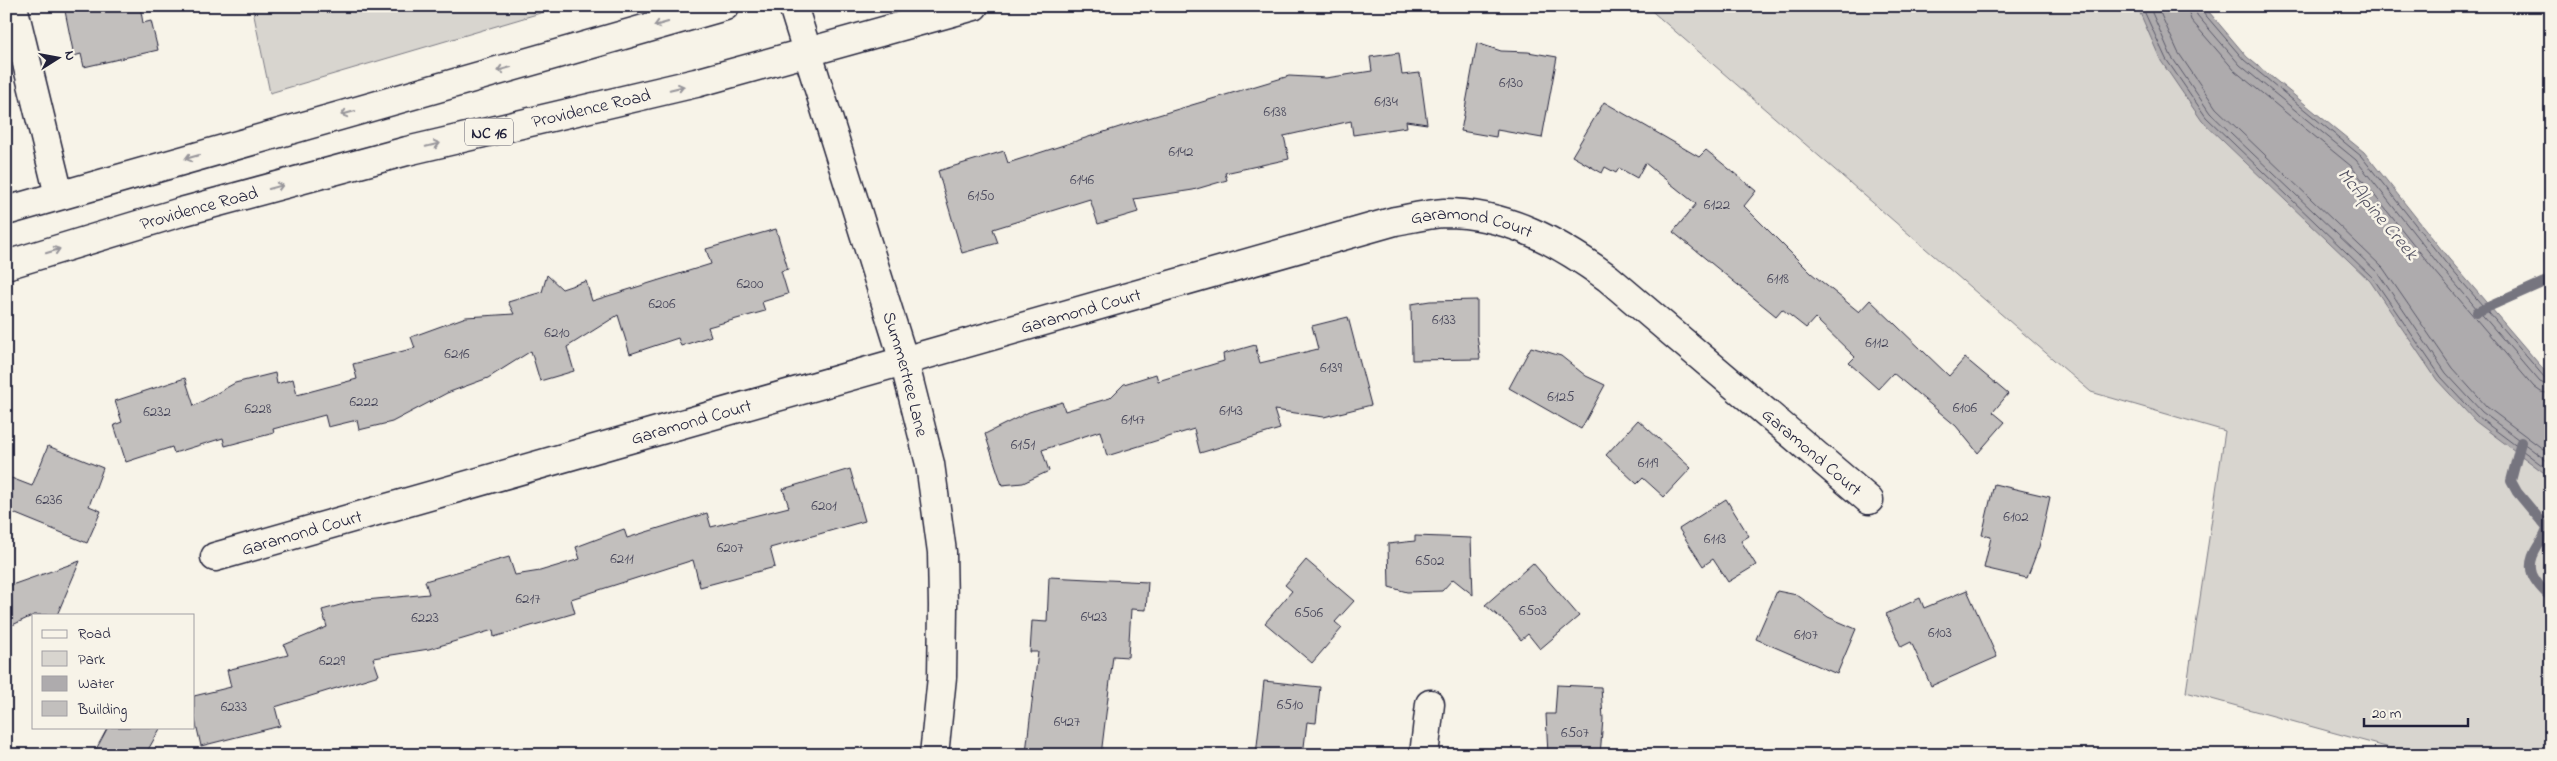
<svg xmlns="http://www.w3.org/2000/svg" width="2557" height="761" font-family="'Indie Flower',sans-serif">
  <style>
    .green { fill: #d8d5cf; stroke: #7d7c85 }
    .water { fill: #aeabad; stroke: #76747f }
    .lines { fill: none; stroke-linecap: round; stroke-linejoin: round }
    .shore { stroke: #5a5969; stroke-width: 1 }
    .stream { stroke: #76747f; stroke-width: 10 }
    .building { fill: #c2bfbd; stroke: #22223b }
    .street-casing { stroke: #22223b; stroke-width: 31 }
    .primary-casing { stroke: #22223b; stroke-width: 31 }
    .street { stroke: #f7f3e8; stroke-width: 28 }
    .primary { stroke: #f7f3e8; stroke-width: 28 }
    .oneway { stroke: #97959a }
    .labels { text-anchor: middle; stroke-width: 5; stroke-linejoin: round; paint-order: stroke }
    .number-label { font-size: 15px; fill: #4a495c }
    .shield { fill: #f7f3e8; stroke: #62616f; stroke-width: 1 }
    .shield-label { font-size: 16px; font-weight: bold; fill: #22223b }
    .street-label { font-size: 18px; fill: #22223b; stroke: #f7f3e8 }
    .water-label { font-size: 19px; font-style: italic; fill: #535263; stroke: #f7f3e8 }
  </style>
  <rect width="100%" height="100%" fill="#f7f3e8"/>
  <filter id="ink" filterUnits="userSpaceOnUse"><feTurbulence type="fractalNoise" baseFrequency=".02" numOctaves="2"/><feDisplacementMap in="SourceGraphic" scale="10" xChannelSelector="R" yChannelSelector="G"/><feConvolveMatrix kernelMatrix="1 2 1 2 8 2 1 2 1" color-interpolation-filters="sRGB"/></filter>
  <g filter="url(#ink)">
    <g class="green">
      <path d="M 252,6 L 564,6 L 270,93 Z"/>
      <path d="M 1646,6 L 2168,6 L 2551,441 L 2551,755 L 2415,755 L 2186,692 L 2225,431 L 2091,392 Z"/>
    </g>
    <path class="water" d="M 2131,6 L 2204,6 L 2247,57 L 2364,152 L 2449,259 L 2551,378 L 2551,478 L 2475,421 L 2437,380 L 2370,281 L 2202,121 L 2161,61 L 2140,13 Z"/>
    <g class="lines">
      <g class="shore">
        <path d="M 2139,6 L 2144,11 L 2166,59 L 2206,117 L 2373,278 L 2441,377 L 2478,417 L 2551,472"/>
        <path d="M 2149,6 L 2171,56 L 2210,113 L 2378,273 L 2446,373 L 2482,412 L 2551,464"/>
        <path d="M 2157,6 L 2178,52 L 2216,108 L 2383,268 L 2452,368 L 2487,407 L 2551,455"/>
        <path d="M 2187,6 L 2191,20 L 2235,71 L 2351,166 L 2435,271 L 2534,387 L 2541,392 L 2551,394"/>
        <path d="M 2195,6 L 2197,15 L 2240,65 L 2356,160 L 2440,266 L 2540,382 L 2551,387"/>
        <path d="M 2201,6 L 2202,11 L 2244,60 L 2361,156 L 2445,262 L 2545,378 L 2551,380"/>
      </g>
      <g class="stream">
        <path d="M 2477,312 L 2551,279"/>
        <path d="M 2521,442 L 2511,481 L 2517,492 L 2547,528 C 2546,535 2542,540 2538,546 C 2523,569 2533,580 2551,598"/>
      </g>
    </g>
    <g class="building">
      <path d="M 64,6 L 140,6 L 143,23 L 151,21 L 158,50 L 84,67 L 81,54 L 74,56 Z"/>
      <path d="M 1477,43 L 1501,51 L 1528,52 L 1557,57 L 1542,138 L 1497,130 L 1496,137 L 1461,131 Z"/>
      <path d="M 1399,53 L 1402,75 L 1420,73 L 1427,124 L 1406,121 L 1407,127 L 1353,135 L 1351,121 L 1284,136 L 1289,159 L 1225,173 L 1227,180 L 1193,190 L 1134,199 L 1138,212 L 1098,224 L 1090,199 L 993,229 L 998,243 L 962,253 L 938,171 L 1004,151 L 1008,163 L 1135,122 L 1289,76 L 1326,78 L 1372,71 L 1370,57 Z"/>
      <path d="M 1604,102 L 1699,157 L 1706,150 L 1756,191 L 1744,206 L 1811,273 L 1859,312 L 1870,300 L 1949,376 L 1965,358 L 2008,394 L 1993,412 L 2005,422 L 1978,453 L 1956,426 L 1893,373 L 1878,389 L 1849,363 L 1855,357 L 1815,318 L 1806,328 L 1782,309 L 1776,316 L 1673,232 L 1696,204 L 1645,163 L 1637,178 L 1619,168 L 1616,173 L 1605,167 L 1602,173 L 1572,156 Z"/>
      <path d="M 776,229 L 788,269 L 781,271 L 788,294 L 762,302 L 765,311 L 708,327 L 711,336 L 681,346 L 678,338 L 630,354 L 618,315 L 567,347 L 574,371 L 540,381 L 531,351 L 488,378 L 447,393 L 392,422 L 359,430 L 357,420 L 328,427 L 325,415 L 273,429 L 274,433 L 225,446 L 223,438 L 174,453 L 172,447 L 126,462 L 114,425 L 122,422 L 115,401 L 185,378 L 194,406 L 235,383 L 275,373 L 277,384 L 293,379 L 297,395 L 357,379 L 353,364 L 415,348 L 411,337 L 466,317 L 514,314 L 508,302 L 542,292 L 547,275 L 562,289 L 586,281 L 592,301 L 711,264 L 706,249 Z"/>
      <path d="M 1477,300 L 1477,334 L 1480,359 L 1412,360 L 1411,304 L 1430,301 Z"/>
      <path d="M 1348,317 L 1371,405 L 1324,417 L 1274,410 L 1280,429 L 1200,453 L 1194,429 L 1107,456 L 1100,431 L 1042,450 L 1049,471 L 1023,483 L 1002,485 L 985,434 L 1029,412 L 1062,402 L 1065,411 L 1110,398 L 1124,384 L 1156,374 L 1158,381 L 1224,361 L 1223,354 L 1255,345 L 1260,363 L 1318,349 L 1312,326 Z"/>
      <path d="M 1531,347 L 1561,356 L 1586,376 L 1605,385 L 1581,429 L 1509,388 Z"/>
      <path d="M 1638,420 L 1691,468 L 1664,497 L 1643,478 L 1637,484 L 1606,455 Z"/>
      <path d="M 48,446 L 103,468 L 89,506 L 101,511 L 87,543 L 6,510 L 6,476 L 32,486 Z"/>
      <path d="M 850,469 L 865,521 L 770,548 L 775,567 L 700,587 L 693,560 L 571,599 L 575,613 L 494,637 L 493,630 L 429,649 L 373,658 L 379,675 L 275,707 L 280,726 L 201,746 L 194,715 L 194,696 L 231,687 L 227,670 L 288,655 L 284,645 L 327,627 L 322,610 L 355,601 L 429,594 L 425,581 L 509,557 L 515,575 L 540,571 L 580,559 L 576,547 L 624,529 L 627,538 L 707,513 L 711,527 L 789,507 L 783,489 Z"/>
      <path d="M 1994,484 L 2050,497 L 2039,547 L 2027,578 L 1984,568 L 1991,537 L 1982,535 Z"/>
      <path d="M 1726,499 L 1749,536 L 1741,541 L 1756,565 L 1728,582 L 1713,559 L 1703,566 L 1679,529 Z"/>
      <path d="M 1415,536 L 1471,538 L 1473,595 L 1453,579 L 1442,591 L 1407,592 L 1389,587 L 1388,544 L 1415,541 Z"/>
      <path d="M 1306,560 L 1354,601 L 1335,622 L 1342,628 L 1312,663 L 1265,623 L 1292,591 L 1285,585 Z"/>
      <path d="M 80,561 L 57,615 L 34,615 L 6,628 L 6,587 Z"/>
      <path d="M 1533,563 L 1579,616 L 1540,649 L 1528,634 L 1521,640 L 1510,626 L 1485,605 Z"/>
      <path d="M 1049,577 L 1148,582 L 1146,610 L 1131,609 L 1128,657 L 1113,656 L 1101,755 L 1050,755 L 1026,752 L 1038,652 L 1030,652 L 1032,621 L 1047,622 Z"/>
      <path d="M 1967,590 L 1997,657 L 1931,686 L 1911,642 L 1901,647 L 1886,614 L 1920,598 L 1924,608 Z"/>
      <path d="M 1777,591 L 1797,595 L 1828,617 L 1856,629 L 1837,674 L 1756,639 Z"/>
      <path d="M 1264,681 L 1320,687 L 1316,723 L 1307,722 L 1303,755 L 1256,755 Z"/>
      <path d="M 1557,685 L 1601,687 L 1603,719 L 1600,755 L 1548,755 L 1546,714 L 1555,714 Z"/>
      <path d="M 108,727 L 161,727 L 145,755 L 93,755 Z"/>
    </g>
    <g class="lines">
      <defs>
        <g id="street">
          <path d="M 13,6 L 59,195"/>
          <path id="s1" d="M 793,6 L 904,361 L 930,464 L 942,552 L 943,606 L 942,677 L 934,755"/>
          <path id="s2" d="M 215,557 L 1395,221 C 1411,218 1428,214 1444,213 C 1507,213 1559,242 1608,278 L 1869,500"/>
          <path d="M 1424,755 L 1430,704"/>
        </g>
        <g id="primary">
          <path d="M 6,211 L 725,6"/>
          <path id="s3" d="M 6,265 L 181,212 L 407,151 L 696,83 L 974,6"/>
        </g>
      </defs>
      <use href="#street" class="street-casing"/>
      <use href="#primary" class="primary-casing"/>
      <use href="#street" class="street"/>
      <use href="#primary" class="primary"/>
    </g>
    <defs><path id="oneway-shaft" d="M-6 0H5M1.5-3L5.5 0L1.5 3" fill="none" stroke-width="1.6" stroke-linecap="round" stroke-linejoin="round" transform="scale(1.25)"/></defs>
    <g class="oneway">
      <use href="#oneway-shaft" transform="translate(661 24) rotate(164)"/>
      <use href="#oneway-shaft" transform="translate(504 69) rotate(164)"/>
      <use href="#oneway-shaft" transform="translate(677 88) rotate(-13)"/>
      <use href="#oneway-shaft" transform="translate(348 113) rotate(164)"/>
      <use href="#oneway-shaft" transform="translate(433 145) rotate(-13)"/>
      <use href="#oneway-shaft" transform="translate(192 157) rotate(164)"/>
      <use href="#oneway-shaft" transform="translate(276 187) rotate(-15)"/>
      <use href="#oneway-shaft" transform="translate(53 251) rotate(-17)"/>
    </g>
  </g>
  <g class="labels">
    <g class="number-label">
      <text x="1511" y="87">6130</text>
      <text x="1386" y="106">6134</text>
      <text x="1275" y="116">6138</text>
      <text x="1181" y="156">6142</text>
      <text x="1082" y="184">6146</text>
      <text x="981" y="200">6150</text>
      <text x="1717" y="209">6122</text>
      <text x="1778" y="283">6118</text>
      <text x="750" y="288">6200</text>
      <text x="662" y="308">6206</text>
      <text x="1444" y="324">6133</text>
      <text x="557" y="337">6210</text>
      <text x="1877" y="347">6112</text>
      <text x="457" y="358">6216</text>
      <text x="1331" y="372">6139</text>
      <text x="1561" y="401">6125</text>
      <text x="364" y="406">6222</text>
      <text x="1965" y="412">6106</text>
      <text x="258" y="413">6228</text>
      <text x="1231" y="415">6143</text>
      <text x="157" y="416">6232</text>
      <text x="1133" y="424">6147</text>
      <text x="1023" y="449">6151</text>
      <text x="1648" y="467">6119</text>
      <text x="49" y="504">6236</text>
      <text x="824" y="510">6201</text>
      <text x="2016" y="521">6102</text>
      <text x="1715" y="543">6113</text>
      <text x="730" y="552">6207</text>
      <text x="622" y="563">6211</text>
      <text x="1430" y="565">6502</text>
      <text x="528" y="603">6217</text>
      <text x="1533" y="615">6503</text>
      <text x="1309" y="617">6506</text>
      <text x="1094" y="621">6423</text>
      <text x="425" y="622">6223</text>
      <text x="1940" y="637">6103</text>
      <text x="1806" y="639">6107</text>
      <text x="332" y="665">6229</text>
      <text x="1290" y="709">6510</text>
      <text x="234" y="711">6233</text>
      <text x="1067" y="726">6427</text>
      <text x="1575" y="737">6507</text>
    </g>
    <rect class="shield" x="465" y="118.5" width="48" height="27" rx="4"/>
    <g class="shield-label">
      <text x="489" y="138">NC 16</text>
    </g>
    <g class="street-label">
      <text dy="6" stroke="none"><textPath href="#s3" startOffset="606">Providence Road</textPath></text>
      <text dy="6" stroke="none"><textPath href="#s3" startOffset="201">Providence Road</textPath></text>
      <text dy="6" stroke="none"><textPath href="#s2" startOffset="1305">Garamond Court</textPath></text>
      <text dy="6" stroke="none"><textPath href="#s2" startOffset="900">Garamond Court</textPath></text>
      <text dy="6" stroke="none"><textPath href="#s1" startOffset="385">Summertree Lane</textPath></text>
      <text dy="6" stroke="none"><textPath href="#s2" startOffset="495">Garamond Court</textPath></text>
      <text dy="6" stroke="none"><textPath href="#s2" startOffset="1724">Garamond Court</textPath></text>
      <text dy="6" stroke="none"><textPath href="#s2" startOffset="90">Garamond Court</textPath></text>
    </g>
    <g class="water-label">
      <text transform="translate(2379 213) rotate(50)" y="7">McAlpine Creek</text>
    </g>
  </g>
  <rect width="2557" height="761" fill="none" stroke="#f7f3e8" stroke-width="25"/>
  <rect x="12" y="12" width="2532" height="736" fill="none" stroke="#22223b" stroke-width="2" filter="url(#ink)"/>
  <rect x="32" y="614" width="162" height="115" fill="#f7f3e8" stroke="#a29fa3"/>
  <rect x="42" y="630" width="25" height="8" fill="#f7f3e8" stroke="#a29fa3"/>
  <text x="78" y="638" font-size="15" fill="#22223b">Road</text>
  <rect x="42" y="651" width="25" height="15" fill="#d8d5cf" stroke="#a29fa3"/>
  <text x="78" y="664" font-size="15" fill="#22223b">Park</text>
  <rect x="42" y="676" width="25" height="15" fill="#aeabad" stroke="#a29fa3"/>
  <text x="78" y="688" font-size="15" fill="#22223b">Water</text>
  <rect x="42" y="701" width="25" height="15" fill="#c2bfbd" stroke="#a29fa3"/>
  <text x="78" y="714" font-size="15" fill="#22223b">Building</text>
  <g transform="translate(58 58) rotate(79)" stroke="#f7f3e8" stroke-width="4" paint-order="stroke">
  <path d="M0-4L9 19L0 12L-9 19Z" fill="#22223b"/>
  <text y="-8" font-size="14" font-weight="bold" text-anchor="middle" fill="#22223b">N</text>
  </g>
  <path d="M2364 718v8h104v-8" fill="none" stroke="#22223b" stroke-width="2.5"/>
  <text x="2372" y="718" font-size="15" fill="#22223b" stroke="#f7f3e8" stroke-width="4" paint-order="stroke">20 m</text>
</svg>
